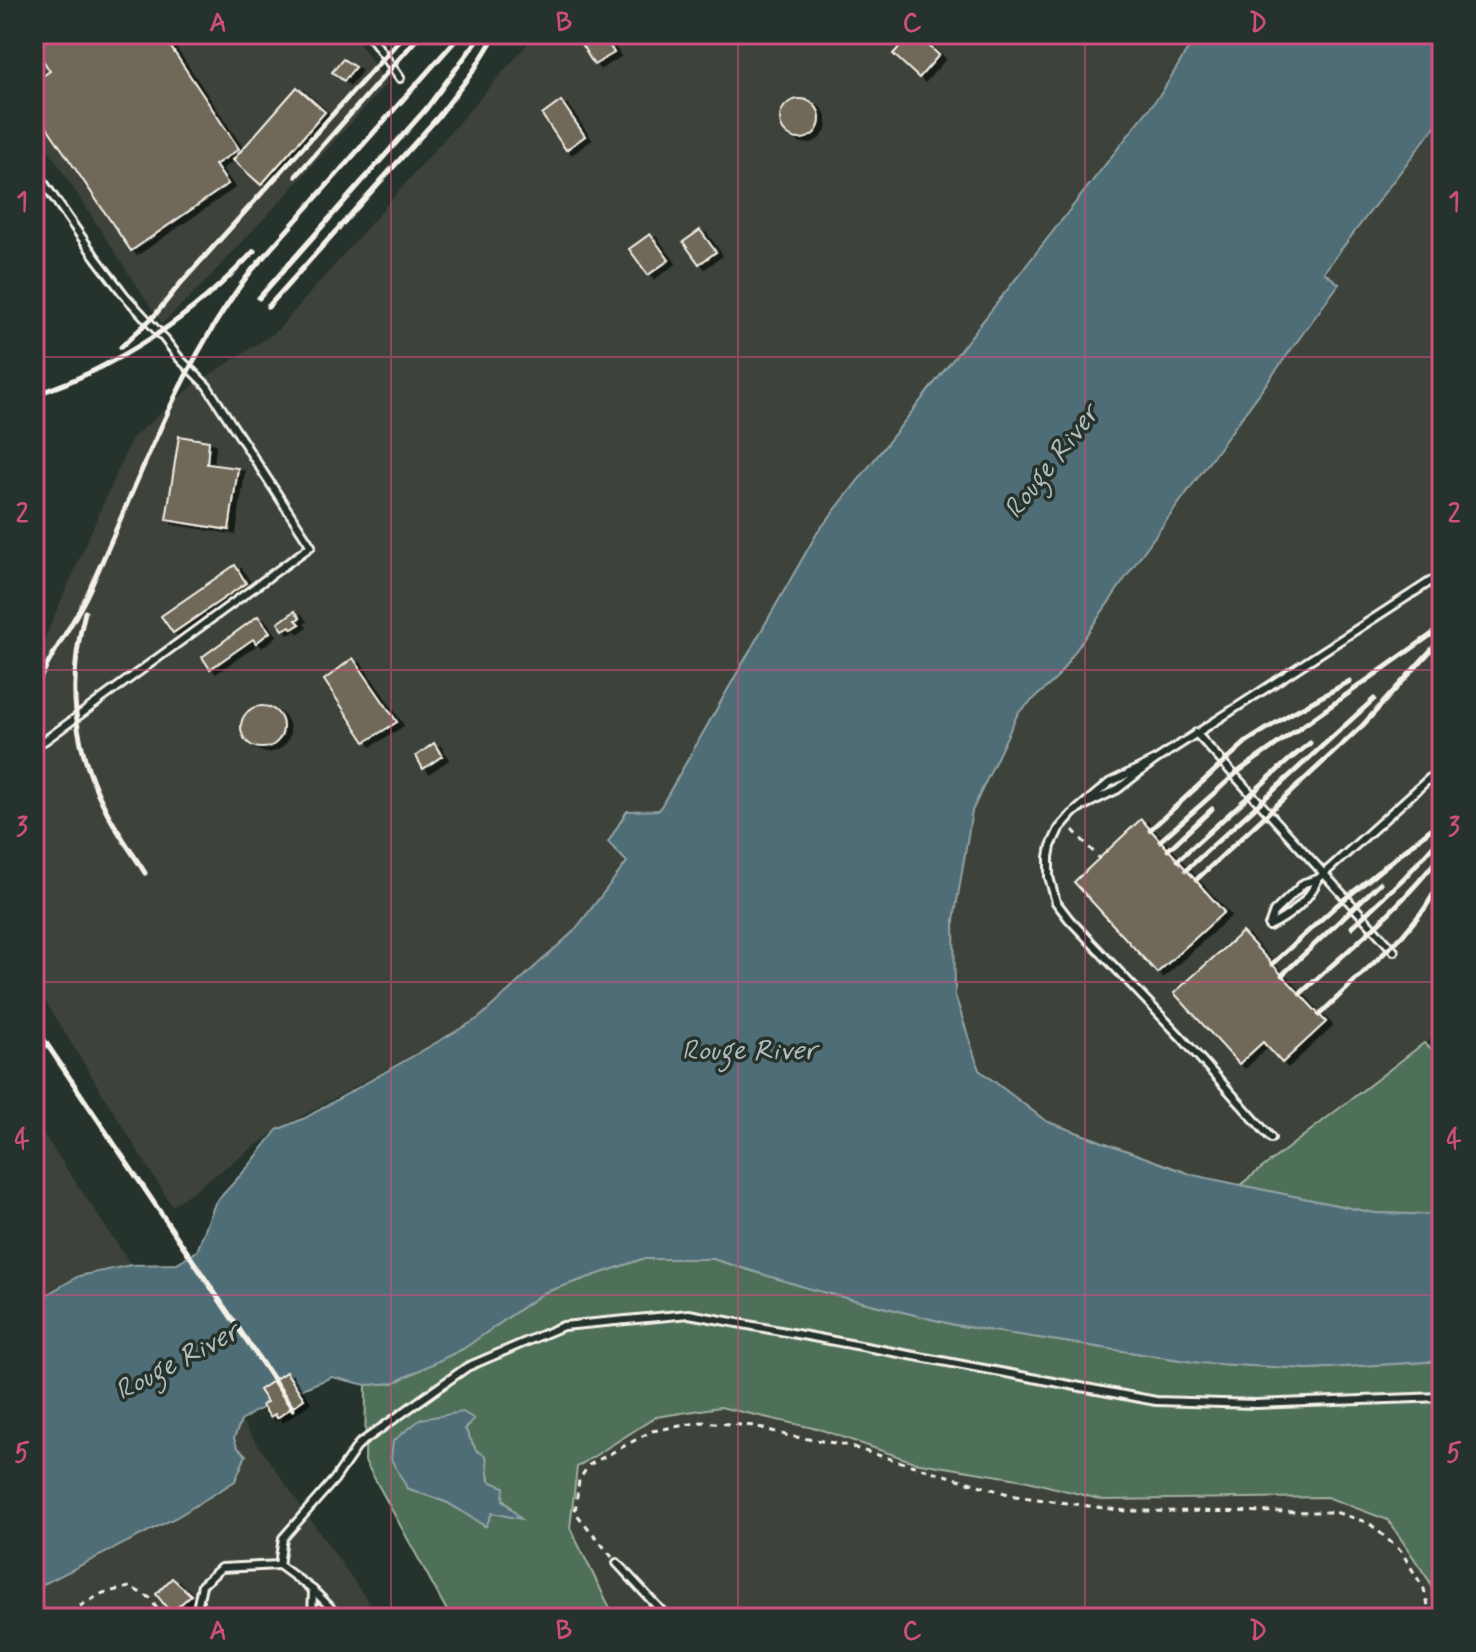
<svg xmlns="http://www.w3.org/2000/svg" width="1476" height="1652" font-family="Mynerve,sans-serif">
  <style>
    .built { fill: #3c433a }
    .green { fill: #506f58; stroke: #a2b0a0; stroke-width: 2; fill-rule: evenodd }
    .water { fill: #506d76; stroke: #92a2a4; stroke-width: 2 }
    .building { fill: #706858; stroke: #f4f1e8; stroke-width: 2; filter: url(#shadow) }
    .lines { fill: none; stroke-linecap: round; stroke-linejoin: round }
    .lane-casing { stroke: #f4f1e8; stroke-width: 12 }
    .path { stroke: #f4f1e8; stroke-width: 3; stroke-dasharray: 6 6; stroke-linecap: butt }
    .lane { stroke: #26332d; stroke-width: 6 }
    .rail { stroke: #f4f1e8; stroke-width: 5 }
    .grid { fill: none; stroke: #ce4e7e; stroke-width: 2; stroke-opacity: 0.55 }
    .labels { text-anchor: middle; stroke-width: 7; stroke-linejoin: round; paint-order: stroke }
    .water-label { font-size: 28px; font-style: italic; fill: #b2bcba; stroke: #26332d }
    .neatline { fill: none; stroke: #ce4e7e; stroke-width: 3 }
    .grid-label { font-size: 26px; text-anchor: middle; font-weight: bold; fill: #ce4e7e }
  </style>
  <defs>
    <filter id="shadow"><feDropShadow dx="6" dy="3.5" stdDeviation="0" flood-color="#0009"/></filter>
  </defs>
  <rect width="100%" height="100%" fill="#26332d"/>
  <filter id="ink" filterUnits="userSpaceOnUse"><feTurbulence type="fractalNoise" baseFrequency=".0125" numOctaves="2"/><feDisplacementMap in="SourceGraphic" scale="16" xChannelSelector="R" yChannelSelector="G"/><feConvolveMatrix kernelMatrix="1 2 1 2 8 2 1 2 1" color-interpolation-filters="sRGB"/></filter>
  <g filter="url(#ink)">
    <g class="built">
      <path d="M 35,34 L 353,34 L 387,83 L 295,185 L 205,282 L 162,324 L 34,128 Z"/>
      <path d="M 536,34 L 1197,34 L 1162,92 L 817,533 L 659,810 L 627,811 L 608,841 L 627,862 L 574,931 L 479,1018 L 277,1130 L 172,1206 L 34,983 L 34,663 L 132,438 L 194,385 L 276,332 Z"/>
      <path d="M 1442,117 L 1442,1030 L 1240,1185 L 1193,1175 L 1046,1121 L 979,1071 L 955,995 L 954,920 L 972,811 L 1018,713 L 1056,679 L 1143,552 L 1339,285 L 1324,273 Z"/>
      <path d="M 34,1120 L 131,1265 L 79,1276 L 34,1302 Z"/>
      <path d="M 720,1407 L 822,1430 L 914,1462 L 1024,1480 L 1103,1500 L 1327,1497 L 1388,1520 L 1430,1582 L 1438,1618 L 615,1618 L 570,1528 L 577,1467 L 656,1417 Z"/>
      <path d="M 241,1421 L 380,1618 L 34,1618 L 34,1589 L 177,1517 L 235,1481 L 237,1447 L 234,1438 Z"/>
    </g>
    <g class="green">
      <path d="M 1424,1043 L 1442,1057 L 1442,1215 L 1374,1213 L 1240,1185 Z"/>
      <path d="M 642,1259 L 713,1259 L 811,1289 L 955,1325 L 1200,1363 L 1309,1369 L 1442,1361 L 1442,1618 L 1438,1618 L 1430,1582 L 1388,1520 L 1327,1497 L 1103,1500 L 1024,1480 L 914,1462 L 822,1430 L 720,1407 L 656,1417 L 577,1467 L 570,1528 L 615,1618 L 451,1618 L 365,1461 L 366,1385 L 393,1383 L 463,1349 L 543,1293 ZM 474,1419 L 465,1429 L 476,1450 L 486,1456 L 489,1481 L 519,1518 L 492,1513 L 485,1526 L 448,1503 L 407,1488 Z"/>
    </g>
    <g class="water">
      <path d="M 1197,34 L 1442,34 L 1442,117 L 1324,272 L 1339,284 L 1142,554 L 1056,679 L 1018,713 L 972,811 L 954,920 L 955,995 L 979,1070 L 1046,1121 L 1193,1175 L 1374,1213 L 1442,1215 L 1442,1361 L 1309,1369 L 1200,1363 L 955,1325 L 811,1289 L 713,1259 L 642,1259 L 543,1293 L 463,1349 L 393,1383 L 366,1385 L 332,1377 L 307,1387 L 254,1412 L 241,1421 L 234,1438 L 237,1447 L 246,1455 L 235,1481 L 177,1517 L 34,1589 L 34,1302 L 79,1276 L 131,1265 L 177,1264 L 197,1251 L 215,1203 L 248,1167 L 277,1130 L 305,1118 L 479,1018 L 574,931 L 627,862 L 608,842 L 627,811 L 659,810 L 817,533 L 1162,92 Z"/>
      <path d="M 463,1412 L 474,1419 L 465,1429 L 476,1450 L 486,1456 L 489,1481 L 504,1487 L 503,1500 L 521,1519 L 492,1513 L 486,1526 L 448,1503 L 407,1488 L 391,1459 L 393,1441 L 421,1419 Z"/>
    </g>
    <g class="building">
      <path d="M 52,34 L 162,34 L 239,149 L 215,165 L 228,184 L 131,251 L 34,108 L 34,82 L 50,71 L 34,47 Z"/>
      <path d="M 575,34 L 603,34 L 614,53 L 594,65 Z"/>
      <path d="M 911,34 L 916,34 L 939,55 L 919,78 L 893,54 Z"/>
      <path d="M 343,59 L 355,67 L 344,81 L 332,72 Z"/>
      <path d="M 297,87 L 325,112 L 261,185 L 233,160 Z"/>
      <circle cx="800" cy="119" r="20"/>
      <path d="M 561,101 L 585,136 L 566,150 L 542,115 Z"/>
      <path d="M 700,230 L 716,252 L 699,264 L 683,242 Z"/>
      <path d="M 650,234 L 669,260 L 648,275 L 629,249 Z"/>
      <path d="M 179,436 L 209,441 L 207,464 L 238,468 L 229,530 L 166,520 Z"/>
      <path d="M 235,565 L 246,583 L 173,633 L 161,616 Z"/>
      <path d="M 295,611 L 300,618 L 296,620 L 300,624 L 292,629 L 290,626 L 283,630 L 278,623 Z"/>
      <path d="M 258,616 L 270,632 L 256,643 L 253,639 L 210,669 L 202,657 Z"/>
      <path d="M 353,658 L 397,722 L 365,742 L 324,680 Z"/>
      <circle cx="262" cy="727" r="21"/>
      <path d="M 434,743 L 442,756 L 423,769 L 416,756 Z"/>
      <path d="M 1141,819 L 1224,912 L 1157,973 L 1074,882 Z"/>
      <path d="M 1242,932 L 1326,1022 L 1282,1063 L 1263,1042 L 1239,1064 L 1174,993 Z"/>
      <path d="M 286,1372 L 304,1399 L 277,1418 L 275,1414 L 270,1417 L 262,1405 L 267,1402 L 259,1390 Z"/>
      <path d="M 172,1578 L 191,1595 L 171,1613 L 156,1594 Z"/>
    </g>
    <g class="lines">
      <defs>
        <g id="lane">
          <path d="M 369,34 L 400,78"/>
          <path d="M 34,169 L 96,258 L 125,296 L 162,336 L 180,359 L 207,386 L 311,546 L 44,741"/>
          <path d="M 1196,733 L 1394,951"/>
          <path d="M 1154,761 L 1442,574"/>
          <path d="M 1081,807 L 1118,789 L 1154,761 L 1109,783 L 1072,814 L 1059,829 L 1051,846 L 1049,857 L 1049,877 L 1056,902 L 1069,919 L 1181,1037 L 1271,1138"/>
          <path d="M 1269,926 C 1289,917 1309,900 1318,879 L 1442,767"/>
          <path d="M 1269,926 L 1274,912 L 1304,883 L 1318,879"/>
          <path d="M 617,1563 L 668,1618"/>
          <path d="M 313,1590 L 279,1565 L 283,1538 L 334,1480 L 359,1444 L 467,1367 L 563,1326 L 689,1314 L 1156,1401 L 1256,1404 L 1442,1397"/>
          <path d="M 197,1618 L 198,1604 L 202,1585 L 221,1568 L 279,1565"/>
          <path d="M 312,1618 L 313,1590 L 330,1607 L 336,1618"/>
        </g>
      </defs>
      <use href="#lane" class="lane-casing"/>
      <g class="path">
        <path d="M 1073,830 L 1099,858"/>
        <path d="M 612,1557 L 575,1512 L 579,1480 L 589,1465 L 652,1431 L 702,1422 L 755,1426 L 789,1436 L 841,1444 L 1015,1496 L 1126,1511 L 1335,1512 L 1369,1523 L 1401,1551 L 1424,1589 L 1431,1618"/>
        <path d="M 59,1618 L 103,1593 L 130,1587 L 150,1598 L 163,1618"/>
      </g>
      <use href="#lane" class="lane"/>
      <g class="rail">
        <path d="M 296,176 L 421,34"/>
        <path d="M 259,298 L 426,109 L 482,34"/>
        <path d="M 268,307 L 438,117 L 474,70 L 496,34"/>
        <path d="M 121,347 L 155,315 L 180,284 L 396,44 L 406,34"/>
        <path d="M 34,395 C 118,367 194,316 254,251"/>
        <path d="M 85,612 C 67,682 72,745 106,810 C 117,832 132,852 145,873"/>
        <path d="M 34,691 C 49,657 71,628 87,595 C 138,485 177,367 252,270 L 461,34"/>
        <path d="M 1150,830 L 1246,742 L 1290,714 L 1350,681"/>
        <path d="M 1160,841 L 1239,771 L 1442,627"/>
        <path d="M 1168,850 L 1212,809"/>
        <path d="M 1178,860 L 1289,760 L 1310,743"/>
        <path d="M 1186,870 L 1374,699"/>
        <path d="M 1196,880 L 1363,725 L 1442,638"/>
        <path d="M 1352,927 L 1405,877 L 1442,836"/>
        <path d="M 1272,964 L 1336,906 L 1442,820"/>
        <path d="M 1282,975 L 1380,883"/>
        <path d="M 1300,994 C 1349,949 1402,907 1442,853"/>
        <path d="M 1319,1015 L 1402,936 L 1425,908 L 1442,880"/>
        <path d="M 34,1025 L 293,1409"/>
      </g>
    </g>
  </g>
  <path class="grid" d="M 391,34 L 391,1618M 738,34 L 738,1618M 1085,34 L 1085,1618M 34,357 L 1442,357M 34,670 L 1442,670M 34,982 L 1442,982M 34,1295 L 1442,1295"/>
  <g class="labels">
    <g class="water-label">
      <text transform="translate(1050 461) rotate(-52)" y="10">Rouge River</text>
      <text x="749" y="1059">Rouge River</text>
      <text transform="translate(176 1360) rotate(-28)" y="10">Rouge River</text>
    </g>
  </g>
  <rect width="1476" height="1652" fill="none" stroke="#26332d" stroke-width="88"/>
  <rect x="44" y="44" width="1388" height="1564" class="neatline"/>
  <g class="grid-label">
    <text x="218" y="31">A</text>
    <text x="564" y="31">B</text>
    <text x="912" y="31">C</text>
    <text x="1258" y="31">D</text>
    <text x="22" y="210">1</text>
    <text x="1454" y="210">1</text>
    <text x="22" y="522">2</text>
    <text x="1454" y="522">2</text>
    <text x="22" y="835">3</text>
    <text x="1454" y="835">3</text>
    <text x="22" y="1148">4</text>
    <text x="1454" y="1148">4</text>
    <text x="22" y="1461">5</text>
    <text x="1454" y="1461">5</text>
    <text x="218" y="1639">A</text>
    <text x="564" y="1639">B</text>
    <text x="912" y="1639">C</text>
    <text x="1258" y="1639">D</text>
  </g>
</svg>
